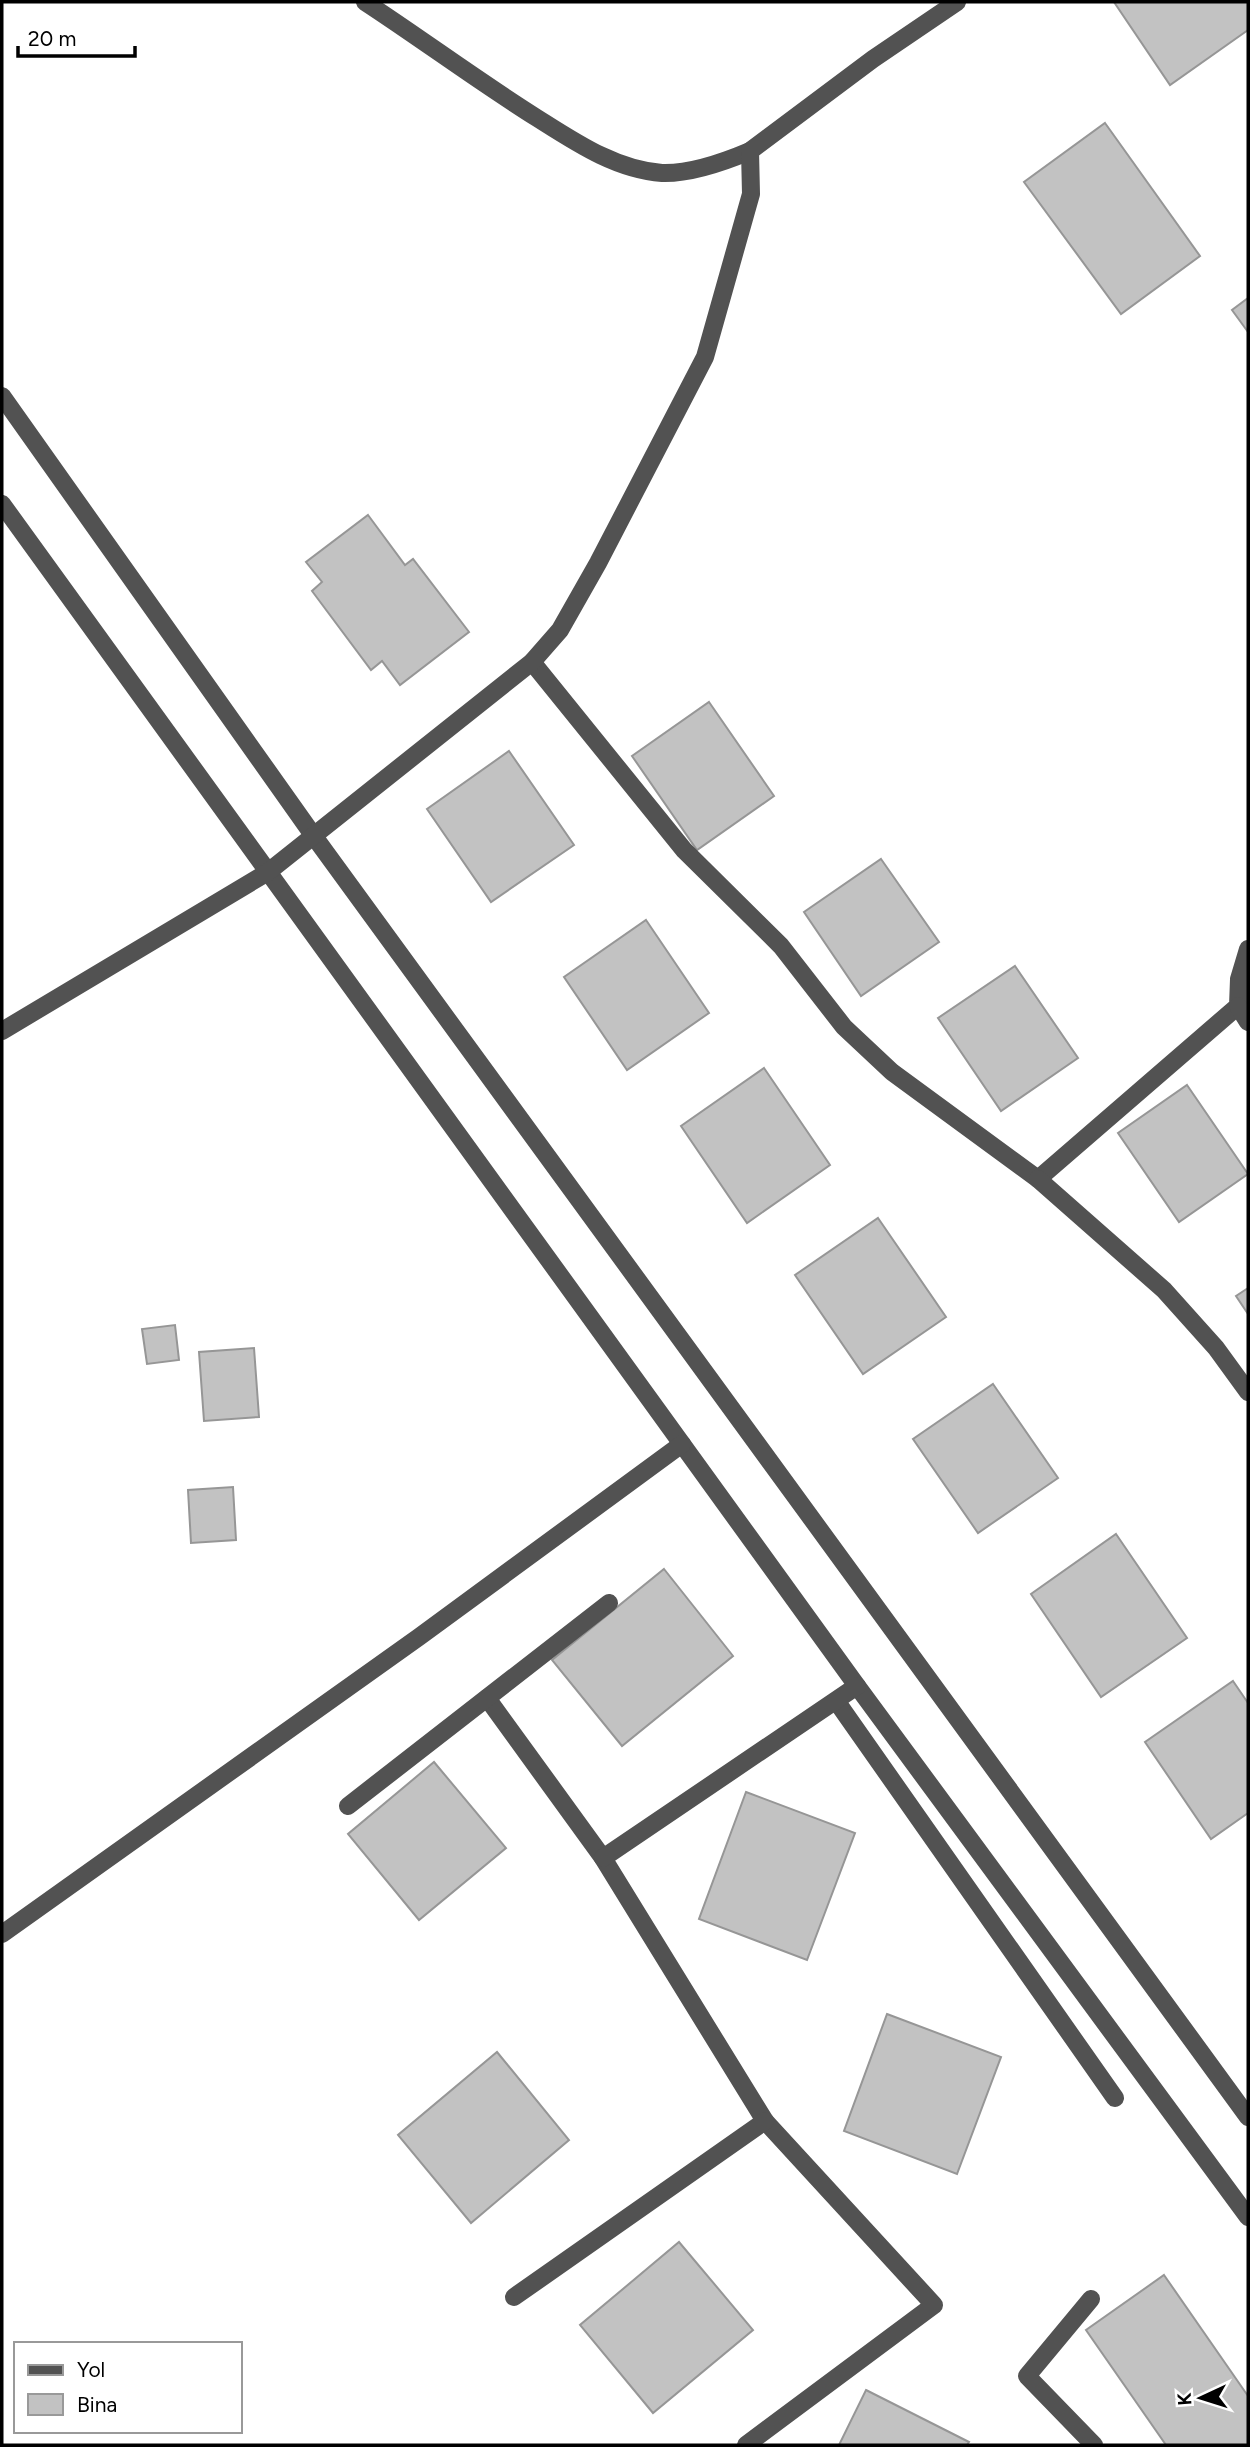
<svg xmlns="http://www.w3.org/2000/svg" width="1250" height="2447" font-family="Figtree,sans-serif">
  <style>
    .building { fill: #c2c2c2; stroke: #969696; stroke-width: 2 }
    .lines { fill: none; stroke-linecap: round; stroke-linejoin: round }
    .minor { stroke: #525252; stroke-width: 18 }
  </style>
  <rect width="100%" height="100%" fill="#fff"/>
  <g class="building">
    <path d="M 1114,2 L 1248,2 L 1248,30 L 1170,85 Z"/>
    <path d="M 1105,123 L 1200,256 L 1121,314 L 1024,182 Z"/>
    <path d="M 1248,298 L 1248,332 L 1232,310 Z"/>
    <path d="M 368,515 L 405,565 L 413,559 L 469,632 L 400,685 L 382,661 L 371,670 L 312,591 L 322,582 L 306,562 Z"/>
    <path d="M 709,702 L 774,796 L 697,850 L 632,756 Z"/>
    <path d="M 509,751 L 574,845 L 491,902 L 427,809 Z"/>
    <path d="M 881,859 L 939,942 L 861,996 L 804,912 Z"/>
    <path d="M 646,920 L 709,1013 L 627,1070 L 564,977 Z"/>
    <path d="M 1015,966 L 1078,1058 L 1001,1111 L 938,1018 Z"/>
    <path d="M 764,1068 L 830,1165 L 747,1223 L 681,1126 Z"/>
    <path d="M 1187,1085 L 1248,1174 L 1179,1222 L 1118,1133 Z"/>
    <path d="M 878,1218 L 946,1317 L 863,1374 L 795,1275 Z"/>
    <path d="M 1248,1288 L 1248,1314 L 1236,1296 Z"/>
    <path d="M 175,1325 L 179,1360 L 147,1364 L 142,1329 Z"/>
    <path d="M 254,1348 L 259,1417 L 204,1421 L 199,1352 Z"/>
    <path d="M 993,1384 L 1058,1478 L 978,1533 L 913,1439 Z"/>
    <path d="M 233,1487 L 236,1540 L 191,1543 L 188,1490 Z"/>
    <path d="M 1116,1534 L 1187,1638 L 1101,1697 L 1031,1594 Z"/>
    <path d="M 664,1569 L 733,1656 L 622,1746 L 552,1660 Z"/>
    <path d="M 1233,1681 L 1248,1703 L 1248,1813 L 1211,1839 L 1145,1742 Z"/>
    <path d="M 434,1762 L 506,1848 L 419,1920 L 348,1834 Z"/>
    <path d="M 746,1792 L 855,1833 L 807,1960 L 699,1919 Z"/>
    <path d="M 887,2014 L 1001,2057 L 957,2174 L 844,2131 Z"/>
    <path d="M 497,2052 L 569,2140 L 471,2223 L 398,2135 Z"/>
    <path d="M 679,2242 L 753,2330 L 653,2413 L 580,2325 Z"/>
    <path d="M 1164,2275 L 1248,2396 L 1248,2445 L 1166,2445 L 1086,2330 Z"/>
    <path d="M 866,2390 L 969,2442 L 967,2445 L 839,2445 Z"/>
  </g>
  <g class="lines">
    <g class="minor">
      <path d="M 365,2 C 423,40 478,81 537,118 C 575,142 616,170 662,173 C 691,174 724,162 750,151"/>
      <path d="M 2,396 L 313,835 L 1248,2117"/>
      <path d="M 2,504 L 857,1686 L 1248,2217"/>
      <path d="M 532,662 L 684,850 L 781,946 L 844,1027 L 892,1072 L 1038,1179 L 1238,1006 L 1239,979 L 1248,949"/>
      <path d="M 1238,1006 L 1248,1022"/>
      <path d="M 2,1031 L 268,872 L 532,662 L 560,630 L 598,563 L 705,357 L 751,194 L 750,151 L 873,59 L 957,2"/>
      <path d="M 1038,1179 L 1164,1290 L 1216,1348 L 1248,1392"/>
      <path d="M 487,1698 L 603,1858 L 765,2121 L 934,2305 L 746,2445"/>
      <path d="M 837,1702 L 1115,2098"/>
      <path d="M 348,1806 L 609,1603"/>
      <path d="M 603,1858 L 857,1686"/>
      <path d="M 2,1934 L 419,1637 L 682,1444"/>
      <path d="M 514,2297 L 765,2121"/>
      <path d="M 1091,2299 L 1027,2376 L 1094,2445"/>
    </g>
  </g>
  <rect width="1250" height="2447" fill="none" stroke="#000000" stroke-width="7"/>
  <rect x="14" y="2342" width="228" height="91" fill="#ffffff" stroke="#999999" stroke-width="2"/>
  <rect x="28" y="2365" width="35" height="10" fill="#525252" stroke="#999999" stroke-width="2"/>
  <text x="77" y="2377" font-size="21" fill="#000000">Yol</text>
  <rect x="28" y="2394" width="35" height="21" fill="#c2c2c2" stroke="#999999" stroke-width="2"/>
  <text x="77" y="2412" font-size="21" fill="#000000">Bina</text>
  <g transform="translate(1201 2398) rotate(266)" stroke="#ffffff" stroke-width="5" paint-order="stroke">
  <path d="M0-5L12 26L0 18L-12 26Z" fill="#000000"/>
  <text y="-10" font-size="19" font-weight="bold" text-anchor="middle" fill="#000000">K</text>
  </g>
  <path d="M18 46v10h117v-10" fill="none" stroke="#000000" stroke-width="3.5"/>
  <text x="28" y="46" font-size="21" fill="#000000" stroke="#ffffff" stroke-width="5" paint-order="stroke">20 m</text>
</svg>
